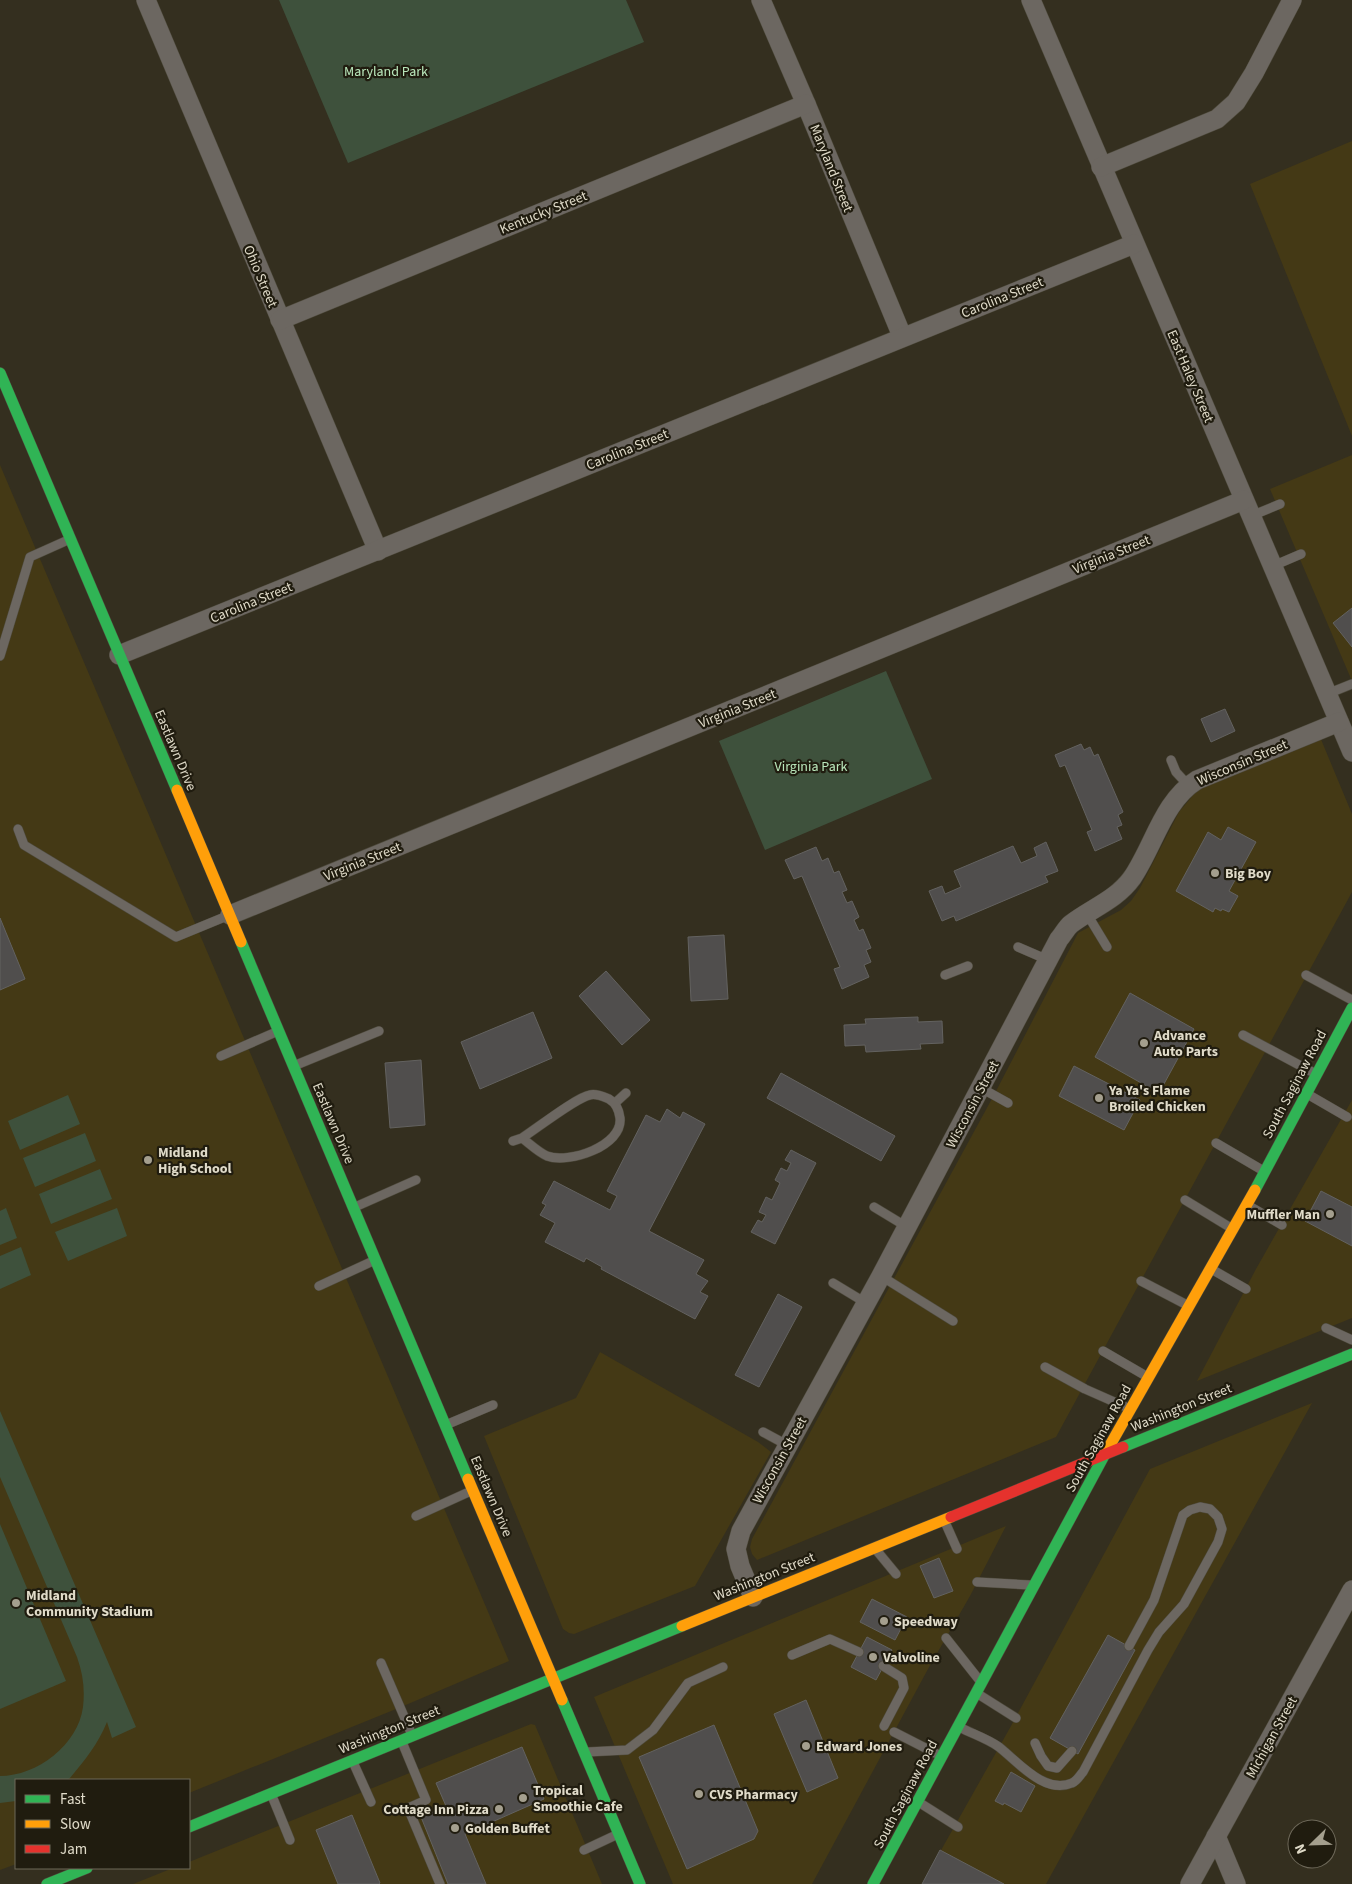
<svg xmlns="http://www.w3.org/2000/svg" width="1352" height="1884" font-family="'Source Sans 3',sans-serif">
  <style>
    .built { fill: #443915 }
    .green { fill: #3e513c }
    .building { fill: #504e4d; stroke: #636260 }
    .lines { fill: none; stroke-linecap: round; stroke-linejoin: round }
    .lane-casing { stroke: #4e4a3c; stroke-width: 10 }
    .street-casing { stroke: #4e4a3c; stroke-width: 20 }
    .fast-casing { stroke: #4e4a3c; stroke-width: 12 }
    .slow-casing { stroke: #4e4a3c; stroke-width: 12 }
    .jam-casing { stroke: #4e4a3c; stroke-width: 12 }
    .lane { stroke: #6c6761; stroke-width: 9 }
    .street { stroke: #6c6761; stroke-width: 19 }
    .fast { stroke: #30b455; stroke-width: 11 }
    .slow { stroke: #ff9f0a; stroke-width: 11 }
    .jam { stroke: #e5322d; stroke-width: 11 }
    .poi-dot { fill: #a49f8e; stroke: #201c0f; stroke-width: 2 }
    .labels { text-anchor: middle; stroke-width: 4.5; stroke-linejoin: round; paint-order: stroke }
    .park-label { font-size: 14px; fill: #bae8bc; stroke: #201c0f }
    .street-label { font-size: 14px; fill: #e0dbc9; stroke: #201c0f }
    .poi-label { font-size: 14px; font-weight: bold; fill: #e0dbc9; stroke: #201c0f; text-anchor: start }
  </style>
  <rect width="100%" height="100%" fill="#342f1f"/>
  <g class="built">
    <path d="M 1352,141 L 1352,436 L 1250,184 Z"/>
    <path d="M 1352,455 L 1352,681 L 1270,489 Z"/>
    <path d="M 0,465 L 509,1661 L 401,1707 L 189,1793 L 189,1780 L 16,1780 L 16,1864 L 0,1870 Z"/>
    <path d="M 1320,737 L 1352,814 L 1352,892 L 1056,1437 L 757,1560 L 752,1554 L 750,1547 L 752,1539 L 994,1095 L 1078,933 L 1121,910 L 1131,901 L 1140,888 L 1179,812 L 1195,793 L 1205,786 Z"/>
    <path d="M 1352,1100 L 1352,1318 L 1197,1381 L 1256,1269 Z"/>
    <path d="M 600,1352 L 758,1442 L 771,1452 L 695,1586 L 574,1634 L 569,1633 L 563,1629 L 484,1436 L 576,1398 Z"/>
    <path d="M 1312,1403 L 1046,1884 L 922,1884 L 1011,1726 L 1150,1469 Z"/>
    <path d="M 1006,1526 L 970,1596 L 928,1669 L 812,1884 L 673,1884 L 594,1697 Z"/>
    <path d="M 531,1724 L 535,1725 L 602,1884 L 133,1884 L 173,1868 L 189,1868 L 189,1862 Z"/>
  </g>
  <g class="green">
    <path d="M 279,0 L 626,0 L 644,42 L 348,163 Z"/>
    <path d="M 886,671 L 932,779 L 765,850 L 719,741 Z"/>
    <path d="M 68,1095 L 80,1124 L 20,1150 L 8,1121 Z"/>
    <path d="M 85,1133 L 96,1161 L 35,1187 L 23,1158 Z"/>
    <path d="M 100,1169 L 112,1199 L 51,1224 L 39,1194 Z"/>
    <path d="M 6,1208 L 17,1238 L 0,1245 L 0,1211 Z"/>
    <path d="M 117,1208 L 127,1236 L 68,1261 L 55,1232 Z"/>
    <path d="M 21,1247 L 31,1275 L 0,1289 L 0,1256 Z"/>
    <path d="M 0,1411 L 136,1727 L 112,1738 L 107,1722 C 98,1744 85,1760 70,1778 L 67,1780 L 16,1780 L 16,1801 L 0,1803 L 0,1776 C 37,1776 78,1745 83,1707 C 85,1689 83,1674 77,1657 L 0,1477 Z"/>
    <path d="M 0,1524 L 66,1681 L 0,1709 Z"/>
  </g>
  <g class="building">
    <path d="M 1352,608 L 1352,647 L 1333,623 Z"/>
    <path d="M 1225,709 L 1235,731 L 1211,742 L 1201,719 Z"/>
    <path d="M 1081,744 L 1084,750 L 1090,747 L 1094,756 L 1098,754 L 1123,812 L 1118,815 L 1122,825 L 1117,827 L 1122,839 L 1095,851 L 1087,832 L 1092,830 L 1065,765 L 1060,767 L 1055,755 Z"/>
    <path d="M 1228,827 L 1256,842 L 1229,891 L 1238,896 L 1229,912 L 1222,909 L 1221,911 L 1215,908 L 1213,912 L 1176,891 L 1208,832 L 1221,840 Z"/>
    <path d="M 1046,842 L 1058,871 L 1045,876 L 1048,882 L 956,921 L 954,916 L 942,921 L 929,891 L 942,886 L 945,894 L 961,887 L 954,871 L 1013,846 L 1021,863 L 1037,856 L 1034,848 Z"/>
    <path d="M 816,847 L 822,861 L 828,858 L 834,873 L 839,871 L 847,890 L 842,892 L 847,903 L 852,901 L 859,917 L 854,920 L 859,931 L 863,929 L 871,948 L 866,950 L 871,962 L 864,965 L 869,977 L 842,989 L 834,969 L 840,967 L 802,876 L 794,879 L 785,860 Z"/>
    <path d="M 0,918 L 25,979 L 0,990 Z"/>
    <path d="M 724,935 L 728,999 L 691,1001 L 688,937 Z"/>
    <path d="M 606,971 L 650,1020 L 622,1045 L 579,996 Z"/>
    <path d="M 1130,993 L 1194,1029 L 1159,1093 L 1095,1057 Z"/>
    <path d="M 533,1012 L 552,1058 L 480,1089 L 461,1042 Z"/>
    <path d="M 918,1017 L 918,1022 L 942,1021 L 943,1043 L 920,1044 L 921,1049 L 866,1052 L 865,1045 L 845,1046 L 844,1025 L 866,1024 L 865,1019 Z"/>
    <path d="M 421,1060 L 425,1125 L 390,1128 L 385,1063 Z"/>
    <path d="M 1074,1066 L 1140,1100 L 1124,1130 L 1059,1096 Z"/>
    <path d="M 781,1073 L 895,1136 L 881,1161 L 767,1098 Z"/>
    <path d="M 667,1109 L 680,1118 L 683,1112 L 705,1124 L 649,1231 L 704,1260 L 696,1274 L 708,1281 L 700,1292 L 708,1296 L 695,1319 L 601,1269 L 602,1267 L 586,1258 L 584,1262 L 545,1242 L 555,1223 L 540,1215 L 546,1205 L 542,1203 L 554,1181 L 610,1210 L 617,1196 L 607,1191 L 646,1115 L 660,1122 Z"/>
    <path d="M 791,1150 L 816,1163 L 775,1244 L 751,1232 L 758,1220 L 762,1222 L 766,1215 L 759,1212 L 766,1197 L 772,1200 L 780,1183 L 775,1180 L 781,1168 L 787,1171 L 791,1163 L 785,1160 Z"/>
    <path d="M 1321,1191 L 1352,1207 L 1352,1246 L 1305,1221 Z"/>
    <path d="M 778,1294 L 802,1307 L 759,1387 L 735,1375 Z"/>
    <path d="M 939,1558 L 953,1591 L 934,1598 L 920,1566 Z"/>
    <path d="M 872,1599 L 907,1617 L 895,1640 L 860,1622 Z"/>
    <path d="M 1108,1635 L 1135,1650 L 1078,1754 L 1050,1738 Z"/>
    <path d="M 867,1637 L 892,1650 L 876,1680 L 851,1667 Z"/>
    <path d="M 806,1700 L 838,1778 L 807,1792 L 774,1714 Z"/>
    <path d="M 714,1725 L 758,1831 L 754,1839 L 687,1869 L 639,1757 Z"/>
    <path d="M 522,1747 L 544,1799 L 465,1834 L 486,1884 L 448,1884 L 421,1817 L 446,1806 L 436,1783 Z"/>
    <path d="M 1011,1772 L 1035,1786 L 1021,1812 L 1004,1803 L 1003,1805 L 995,1801 Z"/>
    <path d="M 352,1815 L 380,1883 L 379,1884 L 338,1884 L 316,1830 Z"/>
    <path d="M 940,1850 L 1004,1884 L 922,1884 Z"/>
  </g>
  <g class="lines">
    <defs>
      <g id="lane">
        <path d="M 1251,516 L 1280,504"/>
        <path d="M 1273,566 L 1301,554"/>
        <path d="M 0,656 L 30,557 L 68,540"/>
        <path d="M 1327,694 L 1352,684"/>
        <path d="M 1171,760 L 1176,772 L 1188,785"/>
        <path d="M 18,829 L 24,845 L 176,937 L 227,916"/>
        <path d="M 1087,914 L 1107,947"/>
        <path d="M 1018,947 L 1048,960"/>
        <path d="M 945,975 L 968,966"/>
        <path d="M 1306,975 L 1352,1000"/>
        <path d="M 1243,1035 L 1316,1074"/>
        <path d="M 221,1056 L 276,1032"/>
        <path d="M 296,1065 L 379,1031"/>
        <path d="M 981,1088 L 1008,1103"/>
        <path d="M 1309,1095 L 1347,1117"/>
        <path d="M 615,1103 L 626,1093"/>
        <path d="M 513,1141 L 522,1138 C 536,1129 577,1097 590,1095 C 596,1093 604,1097 609,1099 C 616,1103 619,1110 620,1118 C 623,1146 569,1164 547,1156 C 538,1152 530,1144 522,1138"/>
        <path d="M 1216,1143 L 1262,1170"/>
        <path d="M 1185,1200 L 1231,1228"/>
        <path d="M 1249,1206 L 1282,1225"/>
        <path d="M 355,1207 L 416,1180"/>
        <path d="M 874,1207 L 907,1227"/>
        <path d="M 1213,1270 L 1246,1289"/>
        <path d="M 881,1276 L 953,1321"/>
        <path d="M 1141,1281 L 1187,1305"/>
        <path d="M 833,1283 L 866,1303"/>
        <path d="M 319,1286 L 373,1261"/>
        <path d="M 1326,1328 L 1352,1340"/>
        <path d="M 1103,1351 L 1146,1376"/>
        <path d="M 1045,1367 L 1085,1389 L 1128,1408"/>
        <path d="M 448,1424 L 493,1405"/>
        <path d="M 763,1432 L 787,1445"/>
        <path d="M 416,1516 L 471,1491"/>
        <path d="M 945,1522 L 957,1549"/>
        <path d="M 877,1551 L 896,1574"/>
        <path d="M 977,1582 L 1030,1585"/>
        <path d="M 946,1638 L 980,1681"/>
        <path d="M 792,1655 L 830,1639 L 859,1652"/>
        <path d="M 381,1663 L 412,1735"/>
        <path d="M 883,1666 L 902,1678 L 904,1688 L 884,1726"/>
        <path d="M 978,1694 L 1016,1718"/>
        <path d="M 961,1728 C 973,1734 988,1739 999,1747 C 1018,1762 1045,1795 1072,1783 C 1077,1781 1080,1775 1083,1772 L 1148,1650 L 1159,1632 L 1184,1604 L 1218,1542 L 1222,1529 L 1218,1517 L 1210,1509 L 1200,1507 L 1190,1510 L 1183,1515 L 1154,1600 L 1129,1646"/>
        <path d="M 894,1732 L 941,1756"/>
        <path d="M 402,1742 L 426,1800 L 408,1808 L 440,1884"/>
        <path d="M 1035,1743 L 1041,1756 L 1048,1766 L 1057,1768 L 1072,1751"/>
        <path d="M 587,1752 L 627,1750 L 653,1730 L 688,1683 L 723,1667"/>
        <path d="M 353,1762 L 371,1802"/>
        <path d="M 272,1796 L 290,1840"/>
        <path d="M 920,1803 L 958,1827"/>
        <path d="M 584,1850 L 616,1835"/>
      </g>
      <g id="street">
        <path d="M 146,0 L 378,551"/>
        <path d="M 761,0 L 806,104 L 902,336"/>
        <path d="M 1031,0 L 1352,752"/>
        <path d="M 1101,167 L 1217,119 L 1236,102 L 1254,73 L 1292,0"/>
        <path d="M 280,320 L 806,104"/>
        <path d="M 119,655 L 1134,244"/>
        <path d="M 230,915 L 1244,500"/>
        <path d="M 753,1597 L 740,1566 L 736,1549 L 741,1531 L 881,1276 L 1059,939 C 1063,935 1066,928 1071,924 C 1092,908 1116,900 1132,878 C 1154,846 1163,801 1197,780 L 1339,722"/>
        <path d="M 1216,1836 L 1236,1884"/>
        <path d="M 1190,1884 L 1352,1590"/>
      </g>
      <g id="fast">
        <path d="M 0,373 L 177,790"/>
        <path d="M 241,942 L 468,1479"/>
        <path d="M 1255,1190 L 1352,1008"/>
        <path d="M 1123,1447 L 1352,1354"/>
        <path d="M 562,1700 L 640,1884"/>
        <path d="M 189,1827 L 682,1626"/>
        <path d="M 47,1884 L 87,1868"/>
        <path d="M 873,1884 L 1105,1454"/>
      </g>
      <g id="slow">
        <path d="M 177,790 L 241,942"/>
        <path d="M 1105,1454 L 1255,1190"/>
        <path d="M 468,1479 L 562,1700"/>
        <path d="M 682,1626 L 951,1517"/>
      </g>
      <path id="jam" d="M 951,1517 L 1123,1447"/>
    </defs>
    <use href="#lane" class="lane-casing"/>
    <use href="#street" class="street-casing"/>
    <use href="#fast" class="fast-casing"/>
    <use href="#slow" class="slow-casing"/>
    <use href="#jam" class="jam-casing"/>
    <use href="#lane" class="lane"/>
    <use href="#street" class="street"/>
    <use href="#fast" class="fast"/>
    <use href="#slow" class="slow"/>
    <use href="#jam" class="jam"/>
  </g>
  <g class="poi-dot">
    <circle cx="1215" cy="873" r="5"/>
    <circle cx="1144" cy="1043" r="5"/>
    <circle cx="1099" cy="1098" r="5"/>
    <circle cx="148" cy="1160" r="5"/>
    <circle cx="1330" cy="1214" r="5"/>
    <circle cx="16" cy="1603" r="5"/>
    <circle cx="884" cy="1621" r="5"/>
    <circle cx="873" cy="1657" r="5"/>
    <circle cx="806" cy="1746" r="5"/>
    <circle cx="699" cy="1794" r="5"/>
    <circle cx="523" cy="1798" r="5"/>
    <circle cx="499" cy="1809" r="5"/>
    <circle cx="455" cy="1828" r="5"/>
  </g>
  <g class="labels">
    <g class="park-label">
      <text x="386" y="76">Maryland Park</text>
      <text x="811" y="771">Virginia Park</text>
    </g>
    <g class="street-label">
      <text transform="translate(832 168) rotate(68)" y="5">Maryland Street</text>
      <text transform="translate(543 212) rotate(-22)" y="5">Kentucky Street</text>
      <text transform="translate(261 276) rotate(67)" y="5">Ohio Street</text>
      <text transform="translate(1002 297) rotate(-22)" y="5">Carolina Street</text>
      <text transform="translate(1191 376) rotate(67)" y="5">East Haley Street</text>
      <text transform="translate(627 449) rotate(-22)" y="5">Carolina Street</text>
      <text transform="translate(1111 554) rotate(-22)" y="5">Virginia Street</text>
      <text transform="translate(251 602) rotate(-22)" y="5">Carolina Street</text>
      <text transform="translate(737 708) rotate(-22)" y="5">Virginia Street</text>
      <text transform="translate(176 750) rotate(67)" y="5">Eastlawn Drive</text>
      <text transform="translate(1242 762) rotate(-23)" y="5">Wisconsin Street</text>
      <text transform="translate(362 861) rotate(-22)" y="5">Virginia Street</text>
      <text transform="translate(1294 1084) rotate(-62)" y="5">South Saginaw Road</text>
      <text transform="translate(972 1104) rotate(-62)" y="5">Wisconsin Street</text>
      <text transform="translate(334 1123) rotate(67)" y="5">Eastlawn Drive</text>
      <text transform="translate(1181 1407) rotate(-22)" y="5">Washington Street</text>
      <text transform="translate(1098 1438) rotate(-61)" y="5">South Saginaw Road</text>
      <text transform="translate(779 1460) rotate(-61)" y="5">Wisconsin Street</text>
      <text transform="translate(492 1496) rotate(67)" y="5">Eastlawn Drive</text>
      <text transform="translate(764 1576) rotate(-22)" y="5">Washington Street</text>
      <text transform="translate(389 1729) rotate(-22)" y="5">Washington Street</text>
      <text transform="translate(1271 1737) rotate(-61)" y="5">Michigan Street</text>
      <text transform="translate(905 1794) rotate(-62)" y="5">South Saginaw Road</text>
    </g>
    <g class="poi-label">
      <text x="1225" y="878">Big Boy</text>
      <text x="1154" y="1040">Advance<tspan x="1154" dy="16">Auto Parts</tspan></text>
      <text x="1109" y="1095">Ya Ya's Flame<tspan x="1109" dy="16">Broiled Chicken</tspan></text>
      <text x="158" y="1157">Midland<tspan x="158" dy="16">High School</tspan></text>
      <text x="1320" y="1219" text-anchor="end">Muffler Man</text>
      <text x="26" y="1600">Midland<tspan x="26" dy="16">Community Stadium</tspan></text>
      <text x="894" y="1626">Speedway</text>
      <text x="883" y="1662">Valvoline</text>
      <text x="816" y="1751">Edward Jones</text>
      <text x="533" y="1795">Tropical<tspan x="533" dy="16">Smoothie Cafe</tspan></text>
      <text x="709" y="1799">CVS Pharmacy</text>
      <text x="489" y="1814" text-anchor="end">Cottage Inn Pizza</text>
      <text x="465" y="1833">Golden Buffet</text>
    </g>
  </g>
  <rect x="15" y="1779" width="175" height="90" fill="#201c0f" stroke="#6d6859"/>
  <rect x="25" y="1795" width="25" height="8" fill="#30b455" stroke="#6d6859"/>
  <text x="60" y="1804" font-size="15" fill="#e0dbc9">Fast</text>
  <rect x="25" y="1820" width="25" height="8" fill="#ff9f0a" stroke="#6d6859"/>
  <text x="60" y="1829" font-size="15" fill="#e0dbc9">Slow</text>
  <rect x="25" y="1845" width="25" height="8" fill="#e5322d" stroke="#6d6859"/>
  <text x="60" y="1854" font-size="15" fill="#e0dbc9">Jam</text>
  <g transform="translate(1312 1844) rotate(247)"><circle r="24" fill="#201c0f" stroke="#6d6859"/>
  <path d="M0-4L9 19L0 12L-9 19Z" fill="#a49f8e"/>
  <text y="-8" font-size="14" font-weight="bold" text-anchor="middle" fill="#e0dbc9">N</text>
  </g>
</svg>
